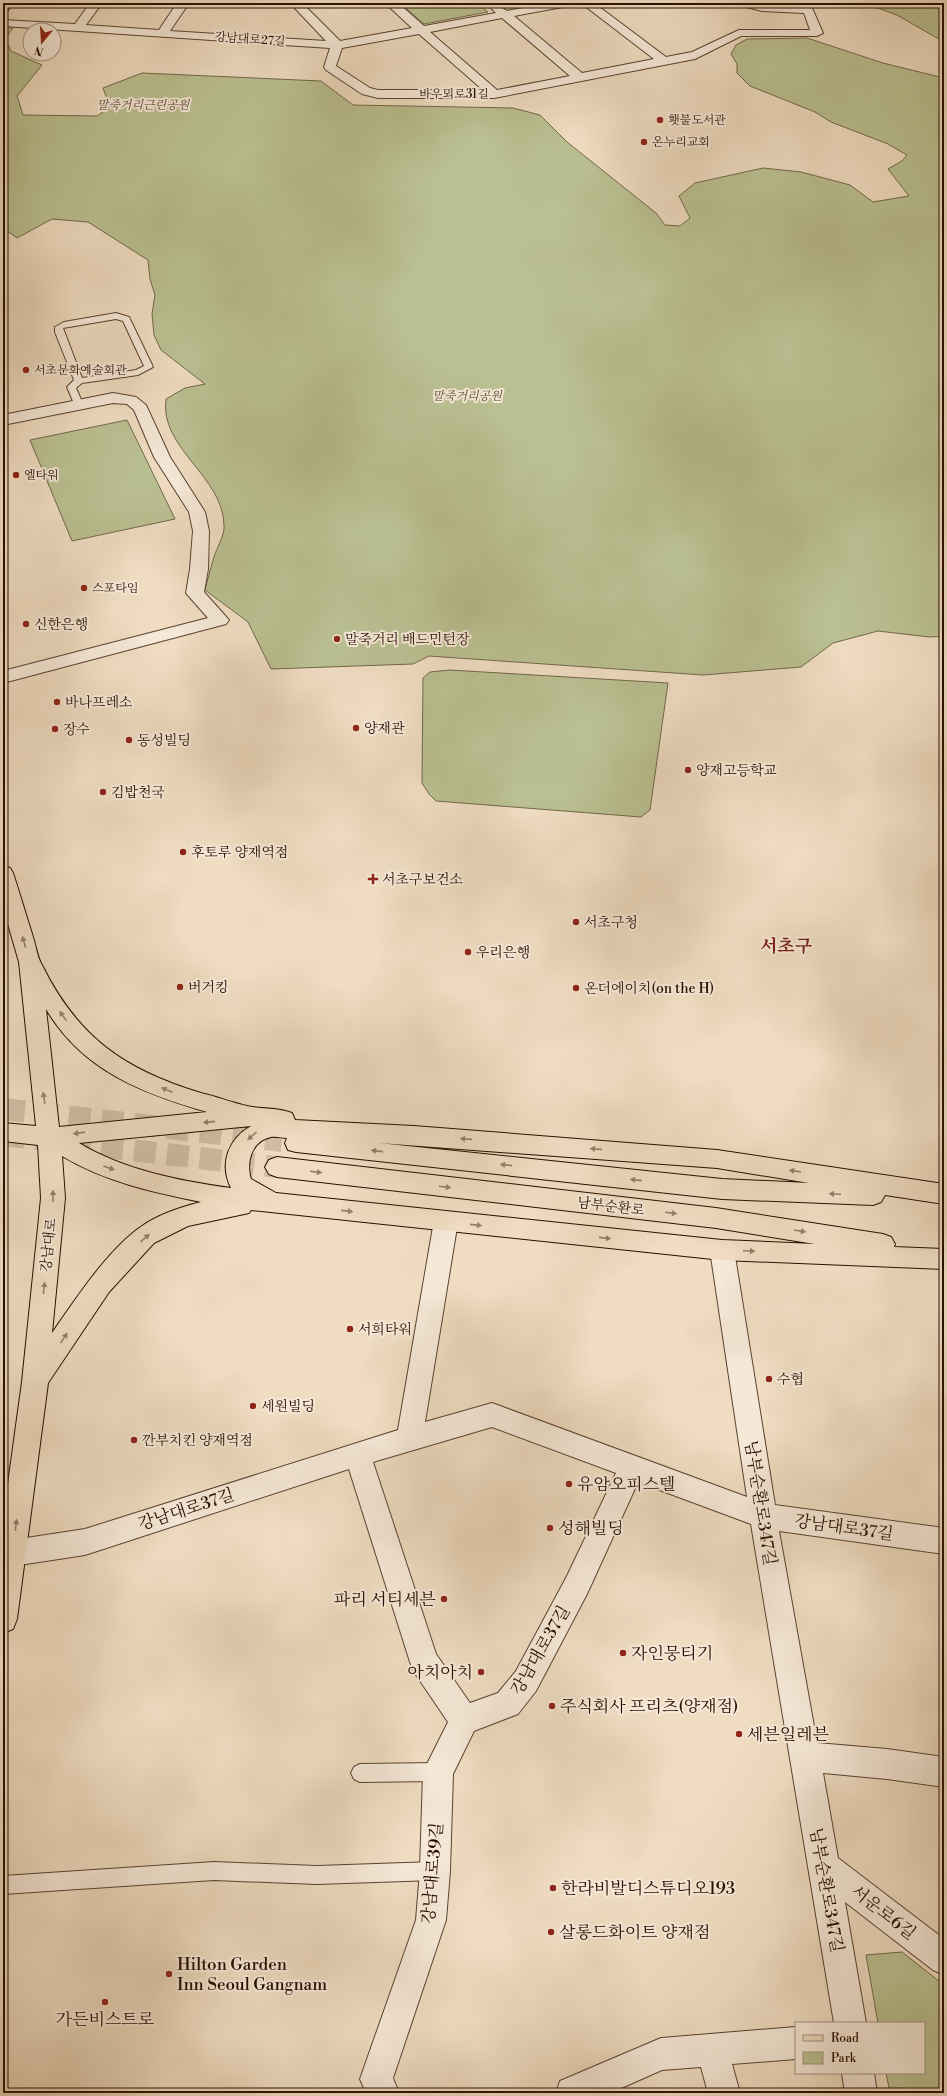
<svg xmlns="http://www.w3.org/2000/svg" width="947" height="2096" font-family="'Libre Bodoni','Noto Serif KR',serif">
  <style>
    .green { fill: #bac092; stroke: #716749 }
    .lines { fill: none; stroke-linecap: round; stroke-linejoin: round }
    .primary-tunnel { stroke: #d1bda4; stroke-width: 22; stroke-dasharray: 22 11; stroke-linecap: butt }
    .lane-casing { stroke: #5a4230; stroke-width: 2 }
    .street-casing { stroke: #5a4230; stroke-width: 2 }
    .primary-casing { stroke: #280e00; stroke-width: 2 }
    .lane { fill: #f5e8d7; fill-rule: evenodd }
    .street { fill: #f5e8d7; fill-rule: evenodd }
    .primary { fill: #efdcc1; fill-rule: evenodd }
    .oneway { fill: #957f6a }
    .poi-dot { fill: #8f2418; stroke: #f5e8d7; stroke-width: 1.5 }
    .labels { text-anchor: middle; stroke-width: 4; stroke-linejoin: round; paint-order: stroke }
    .far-street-label { font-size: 12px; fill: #280e00; stroke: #f5e8d7 }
    .far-park-label { font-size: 12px; font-style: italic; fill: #5b4c33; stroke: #f5e8d7 }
    .far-poi-label { font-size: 12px; fill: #280e00; stroke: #f5e8d7; text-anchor: start }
    .poi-label { font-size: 14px; fill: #280e00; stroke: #f5e8d7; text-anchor: start }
    .street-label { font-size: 14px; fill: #280e00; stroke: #f5e8d7 }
    .near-poi-label { font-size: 17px; fill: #280e00; stroke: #f5e8d7; text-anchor: start }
    .near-street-label { font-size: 17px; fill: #280e00; stroke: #f5e8d7 }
    .district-label { font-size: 18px; font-weight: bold; fill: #7a1f14; stroke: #f5e8d7 }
  </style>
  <rect width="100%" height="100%" fill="#efdcc1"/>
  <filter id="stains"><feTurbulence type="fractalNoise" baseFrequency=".005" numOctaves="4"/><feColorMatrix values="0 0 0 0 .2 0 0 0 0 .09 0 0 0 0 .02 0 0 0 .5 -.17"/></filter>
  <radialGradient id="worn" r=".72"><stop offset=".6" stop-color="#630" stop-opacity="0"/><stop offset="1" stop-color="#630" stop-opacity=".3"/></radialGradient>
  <g class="green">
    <path d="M 400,3 L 477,3 L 488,12 L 424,24 Z"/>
    <path d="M 497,3 L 553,3 L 507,11 Z"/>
    <path d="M 766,3 L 944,3 L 944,42 L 897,15 L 878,8 L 850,4 Z"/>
    <path d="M 3,28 L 13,28 L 5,39 L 11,51 L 42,65 L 17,96 L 23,115 L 97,116 L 110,107 L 103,88 L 142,73 L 321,81 L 353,105 L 513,108 L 540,115 L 567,142 L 656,213 L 665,225 L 680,226 L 690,218 L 679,196 L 695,183 L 763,168 L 801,172 L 850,185 L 873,202 L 909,196 L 888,169 L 902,161 L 907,155 L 888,144 L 831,122 L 815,112 L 750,86 L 737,73 L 737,64 L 731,54 L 736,45 L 747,39 L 807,38 L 883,63 L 944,78 L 944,636 L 930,637 L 878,631 L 833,643 L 801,667 L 703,675 L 429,656 L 413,664 L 271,669 L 248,622 L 205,590 C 208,578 211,566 215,554 C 218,546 225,534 224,525 C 223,476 159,448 166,399 L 185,388 L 205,384 L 161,350 L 154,335 L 152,314 L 155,295 L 150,279 L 148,260 L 88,222 L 52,219 L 17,238 L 3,228 Z"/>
    <path d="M 127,420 L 175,519 L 72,541 L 30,440 Z"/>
    <path d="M 450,670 L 668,683 L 650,810 L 641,817 L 436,801 L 429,794 L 422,783 L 423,678 L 430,672 Z"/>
    <path d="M 902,1952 L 944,1985 L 944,2093 L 890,2093 L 886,2073 L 924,2073 L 924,2023 L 878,2023 L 866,1955 Z"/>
  </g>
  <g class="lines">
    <g class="primary-tunnel">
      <path d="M 3,1109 L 282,1141"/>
      <path d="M 3,1135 L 277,1167"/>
    </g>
    <defs>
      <g id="lane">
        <path d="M 116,313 L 129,317 L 153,367 L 138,375 L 82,383 L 76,388 L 83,404 L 81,406 L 75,406 L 67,387 L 74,380 L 55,332 L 55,327 L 64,322 ZM 116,319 L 123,321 L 144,366 L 136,370 L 82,378 L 63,328 Z"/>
        <path d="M 438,1763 L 444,1766 L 447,1772 L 444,1778 L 438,1781 L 360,1782 L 354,1779 L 351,1773 L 354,1767 L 360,1764 Z"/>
        <path d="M 214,1862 L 317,1866 L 435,1862 L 441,1865 L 444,1871 L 441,1877 L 435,1880 L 317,1884 L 214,1880 L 3,1894 L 3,1876 Z"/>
      </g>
      <g id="street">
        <path d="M 3,3 L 14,3 L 7,11 L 3,12 Z"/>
        <path d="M 90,3 L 102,3 L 86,25 L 159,30 L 177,3 L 189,3 L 170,31 L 326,41 L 290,3 L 302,3 L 340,41 L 412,28 L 385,3 L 398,3 L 424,26 L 496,13 L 491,8 L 497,5 L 507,11 L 549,3 L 574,3 L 568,6 L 514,16 L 582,73 L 654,59 L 581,3 L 594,3 L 666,57 L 692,52 L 739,30 L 810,30 L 804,13 L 762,11 L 739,5 L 737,3 L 812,8 L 823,33 L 817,36 L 741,36 L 695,59 L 494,98 L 378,98 L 362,94 L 326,70 L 324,67 L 330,48 L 3,26 L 3,20 L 75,24 ZM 502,18 L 570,76 L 497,90 L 430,32 ZM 419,34 L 483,90 L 378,90 L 370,88 L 336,66 L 342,48 Z"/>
        <path d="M 113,393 L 136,397 L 146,405 L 170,457 L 205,512 L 209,531 L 208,569 L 204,592 L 229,620 L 226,624 L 3,683 L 3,671 L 208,618 L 186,593 L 190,569 L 193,531 L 189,512 L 154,457 L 134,410 L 127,404 L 113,403 L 3,425 L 3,415 Z"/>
        <path d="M 446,1211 L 454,1214 L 458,1221 L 425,1422 L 492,1403 L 747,1497 L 710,1250 L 713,1243 L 722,1240 L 731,1243 L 734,1250 L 775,1505 L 944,1528 L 944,1554 L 779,1531 L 817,1743 L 887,1749 L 944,1757 L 944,1787 L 887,1779 L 823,1773 L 838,1858 L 944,1939 L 944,1975 L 933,1970 L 845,1902 L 866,2023 L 834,2023 L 751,1524 L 638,1482 L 587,1594 L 536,1691 L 518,1714 L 474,1731 L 453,1774 L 450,1871 L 446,1920 L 393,2078 L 399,2093 L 366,2093 L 360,2079 L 416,1920 L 420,1871 L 423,1772 L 448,1722 L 414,1672 L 410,1662 L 349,1469 L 85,1555 L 13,1566 L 3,1562 L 3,1545 L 13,1540 L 85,1529 L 398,1430 L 434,1221 L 438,1214 ZM 492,1427 L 616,1473 L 567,1576 L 516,1671 L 498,1693 L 470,1703 L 436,1654 L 373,1462 Z"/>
        <path d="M 796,2027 L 796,2059 L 732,2064 L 740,2093 L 708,2093 L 701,2067 L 662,2070 L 610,2093 L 556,2093 L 560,2081 L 661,2038 Z"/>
        <path d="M 842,2073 L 874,2073 L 877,2093 L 845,2093 Z"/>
      </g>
      <path id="primary" d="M 3,866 L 10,868 L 13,873 C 20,894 26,915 33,937 C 36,946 37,957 42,965 C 78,1038 125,1070 201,1093 C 215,1096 242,1106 253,1107 C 266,1109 279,1108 292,1113 L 295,1120 L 414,1126 L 717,1150 L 944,1184 L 944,1204 L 885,1195 L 881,1202 L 873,1205 L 722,1199 L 296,1152 L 288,1150 L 285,1143 L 287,1138 C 282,1138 276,1136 271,1137 C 251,1141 246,1163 251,1179 L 276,1193 L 722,1240 L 815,1244 L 716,1228 L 277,1177 L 269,1174 L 265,1167 L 269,1160 L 277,1157 L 716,1208 L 883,1234 L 891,1237 L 895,1244 L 894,1247 L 944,1249 L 944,1269 L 722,1260 L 251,1210 L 249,1213 L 188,1226 L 154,1243 L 109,1292 L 48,1383 L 17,1619 L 13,1629 L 3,1633 L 3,1520 L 22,1382 L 41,1198 L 38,1145 L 3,1141 L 3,1123 L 36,1126 L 19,962 L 3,907 ZM 46,1009 C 82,1070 141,1093 207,1112 L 59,1127 ZM 251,1126 C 228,1139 219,1164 231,1188 C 179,1181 124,1170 79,1143 ZM 379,1143 L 717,1168 L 809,1183 L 722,1179 ZM 62,1156 C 105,1182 153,1192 201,1202 C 181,1207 159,1214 142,1226 C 109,1248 75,1300 52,1333 L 65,1198 Z"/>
    </defs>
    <use href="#lane" class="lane-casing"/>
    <use href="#street" class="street-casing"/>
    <use href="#primary" class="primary-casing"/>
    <use href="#lane" class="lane"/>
    <use href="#street" class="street"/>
    <use href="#primary" class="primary"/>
  </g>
  <defs><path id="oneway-solid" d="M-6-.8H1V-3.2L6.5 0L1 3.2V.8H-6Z"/></defs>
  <g class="oneway">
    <use href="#oneway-solid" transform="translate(24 942) rotate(-107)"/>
    <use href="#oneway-solid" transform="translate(63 1016) rotate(-125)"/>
    <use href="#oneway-solid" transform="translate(167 1090) rotate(-158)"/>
    <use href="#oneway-solid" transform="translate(44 1098) rotate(-98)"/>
    <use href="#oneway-solid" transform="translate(209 1122) rotate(174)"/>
    <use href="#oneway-solid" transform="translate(79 1133) rotate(172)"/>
    <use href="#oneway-solid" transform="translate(252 1136) rotate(139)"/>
    <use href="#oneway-solid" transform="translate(466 1139) rotate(-176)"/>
    <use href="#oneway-solid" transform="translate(596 1149) rotate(-176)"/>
    <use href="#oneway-solid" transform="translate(377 1151) rotate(-174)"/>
    <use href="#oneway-solid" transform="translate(506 1165) rotate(-174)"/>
    <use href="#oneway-solid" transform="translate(109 1168) rotate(19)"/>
    <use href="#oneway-solid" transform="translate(795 1171) rotate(-171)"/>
    <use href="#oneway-solid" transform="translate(316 1172) rotate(7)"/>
    <use href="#oneway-solid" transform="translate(636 1180) rotate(-174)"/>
    <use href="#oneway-solid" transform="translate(445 1187) rotate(7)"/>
    <use href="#oneway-solid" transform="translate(835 1194) rotate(-178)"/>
    <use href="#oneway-solid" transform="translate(53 1196) rotate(-90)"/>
    <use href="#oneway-solid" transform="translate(347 1211) rotate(6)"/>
    <use href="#oneway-solid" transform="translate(671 1213) rotate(7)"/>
    <use href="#oneway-solid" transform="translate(476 1225) rotate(6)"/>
    <use href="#oneway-solid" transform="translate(800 1231) rotate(9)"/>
    <use href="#oneway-solid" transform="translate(145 1238) rotate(-41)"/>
    <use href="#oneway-solid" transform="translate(605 1238) rotate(6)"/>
    <use href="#oneway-solid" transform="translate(749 1251) rotate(2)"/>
    <use href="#oneway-solid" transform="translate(44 1288) rotate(-84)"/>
    <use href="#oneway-solid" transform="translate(64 1338) rotate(-57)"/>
    <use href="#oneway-solid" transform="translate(16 1525) rotate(-83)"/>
  </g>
  <g class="poi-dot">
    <circle cx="660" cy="120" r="4"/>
    <circle cx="644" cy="142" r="4"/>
    <circle cx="26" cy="370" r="4"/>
    <circle cx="16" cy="475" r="4"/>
    <circle cx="84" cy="588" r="4"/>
    <circle cx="26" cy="624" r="4"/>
    <circle cx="337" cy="639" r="4"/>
    <circle cx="57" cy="702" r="4"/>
    <circle cx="356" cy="728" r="4"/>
    <circle cx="55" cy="729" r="4"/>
    <circle cx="129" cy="740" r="4"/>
    <circle cx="688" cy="770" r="4"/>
    <circle cx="103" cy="792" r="4"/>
    <circle cx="183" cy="852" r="4"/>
    <path d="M371 873h4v4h4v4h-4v4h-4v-4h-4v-4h4z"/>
    <circle cx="576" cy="922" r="4"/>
    <circle cx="468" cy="952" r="4"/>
    <circle cx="180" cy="987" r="4"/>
    <circle cx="576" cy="988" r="4"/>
    <circle cx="350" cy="1329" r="4"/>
    <circle cx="769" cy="1379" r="4"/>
    <circle cx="253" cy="1406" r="4"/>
    <circle cx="134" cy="1440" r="4"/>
    <circle cx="569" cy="1484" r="4"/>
    <circle cx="550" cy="1528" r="4"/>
    <circle cx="444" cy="1599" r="4"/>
    <circle cx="623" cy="1653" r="4"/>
    <circle cx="481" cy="1672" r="4"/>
    <circle cx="552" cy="1706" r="4"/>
    <circle cx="739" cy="1734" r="4"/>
    <circle cx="553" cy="1888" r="4"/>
    <circle cx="551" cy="1932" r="4"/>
    <circle cx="169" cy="1974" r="4"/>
    <circle cx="105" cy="2002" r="4"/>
  </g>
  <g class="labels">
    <g class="far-street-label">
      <text transform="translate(250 39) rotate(4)" y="4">강남대로27길</text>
      <text x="454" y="98">바우뫼로31길</text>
    </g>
    <g class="far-park-label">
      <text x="143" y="109">말죽거리근린공원</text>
      <text x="467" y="400">말죽거리공원</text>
    </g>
    <g class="far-poi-label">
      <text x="668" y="124">횃불도서관</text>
      <text x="652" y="146">온누리교회</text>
      <text x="34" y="374">서초문화예술회관</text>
      <text x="24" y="479">엘타워</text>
      <text x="92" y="592">스포타임</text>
    </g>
    <g class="poi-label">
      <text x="34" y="629">신한은행</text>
      <text x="345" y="644">말죽거리 배드민턴장</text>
      <text x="65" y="707">바나프레소</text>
      <text x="364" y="733">양재관</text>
      <text x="63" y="734">장수</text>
      <text x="137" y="745">동성빌딩</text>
      <text x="696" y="775">양재고등학교</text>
      <text x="111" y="797">김밥천국</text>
      <text x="191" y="857">후토루 양재역점</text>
      <text x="382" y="884">서초구보건소</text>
      <text x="584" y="927">서초구청</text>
      <text x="476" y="957">우리은행</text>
      <text x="188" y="992">버거킹</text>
      <text x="584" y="993">온더에이치(on the H)</text>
      <text x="358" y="1334">서희타워</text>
      <text x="777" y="1384">수협</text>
      <text x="261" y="1411">세원빌딩</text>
      <text x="142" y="1445">깐부치킨 양재역점</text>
    </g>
    <g class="street-label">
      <text transform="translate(611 1206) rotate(7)" y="5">남부순환로</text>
      <text transform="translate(48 1245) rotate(-84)" y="5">강남대로</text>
    </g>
    <g class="near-poi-label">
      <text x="577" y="1490">유암오피스텔</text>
      <text x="558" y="1534">성해빌딩</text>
      <text x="436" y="1605" text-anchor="end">파리 서티세븐</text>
      <text x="631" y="1659">자인뭉티기</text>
      <text x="473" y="1678" text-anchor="end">아치아치</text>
      <text x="560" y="1712">주식회사 프리츠(양재점)</text>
      <text x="747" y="1740">세븐일레븐</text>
      <text x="561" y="1894">한라비발디스튜디오193</text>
      <text x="559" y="1938">살롱드화이트 양재점</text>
      <text x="177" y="1970">Hilton Garden<tspan x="177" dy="20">Inn Seoul Gangnam</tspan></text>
      <text x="105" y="2025" text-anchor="middle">가든비스트로</text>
    </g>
    <g class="near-street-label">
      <text transform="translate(761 1503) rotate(81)" y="6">남부순환로347길</text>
      <text transform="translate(186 1509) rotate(-18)" y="6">강남대로37길</text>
      <text transform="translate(844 1527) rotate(8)" y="6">강남대로37길</text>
      <text transform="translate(540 1650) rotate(-60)" y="6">강남대로37길</text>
      <text transform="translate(432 1873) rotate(-85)" y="6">강남대로39길</text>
      <text transform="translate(827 1890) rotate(80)" y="6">남부순환로347길</text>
      <text transform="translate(884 1912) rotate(38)" y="6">서운로6길</text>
    </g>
    <g class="district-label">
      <text x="786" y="952">서초구</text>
    </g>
  </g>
  <rect width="947" height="2096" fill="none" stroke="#efdcc1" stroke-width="16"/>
  <rect x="4" y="4" width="939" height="2088" fill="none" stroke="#280e00" stroke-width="2"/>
  <rect x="8" y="8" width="931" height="2080" fill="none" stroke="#280e00"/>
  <rect x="795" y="2022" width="130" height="52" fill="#f5e8d7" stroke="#a39181"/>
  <rect x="803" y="2035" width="20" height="6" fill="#efdcc1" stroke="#a39181"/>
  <text x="831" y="2042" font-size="12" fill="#280e00">Road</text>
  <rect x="803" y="2052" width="20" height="12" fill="#bac092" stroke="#a39181"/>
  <text x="831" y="2062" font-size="12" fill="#280e00">Park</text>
  <g transform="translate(42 42) rotate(198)"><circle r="19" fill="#f5e8d7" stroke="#a39181"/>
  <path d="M0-3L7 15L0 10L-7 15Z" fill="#8f2418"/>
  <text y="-6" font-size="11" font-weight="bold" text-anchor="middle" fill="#280e00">N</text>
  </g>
  <rect width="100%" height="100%" filter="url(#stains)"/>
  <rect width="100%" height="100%" fill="url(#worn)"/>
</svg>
